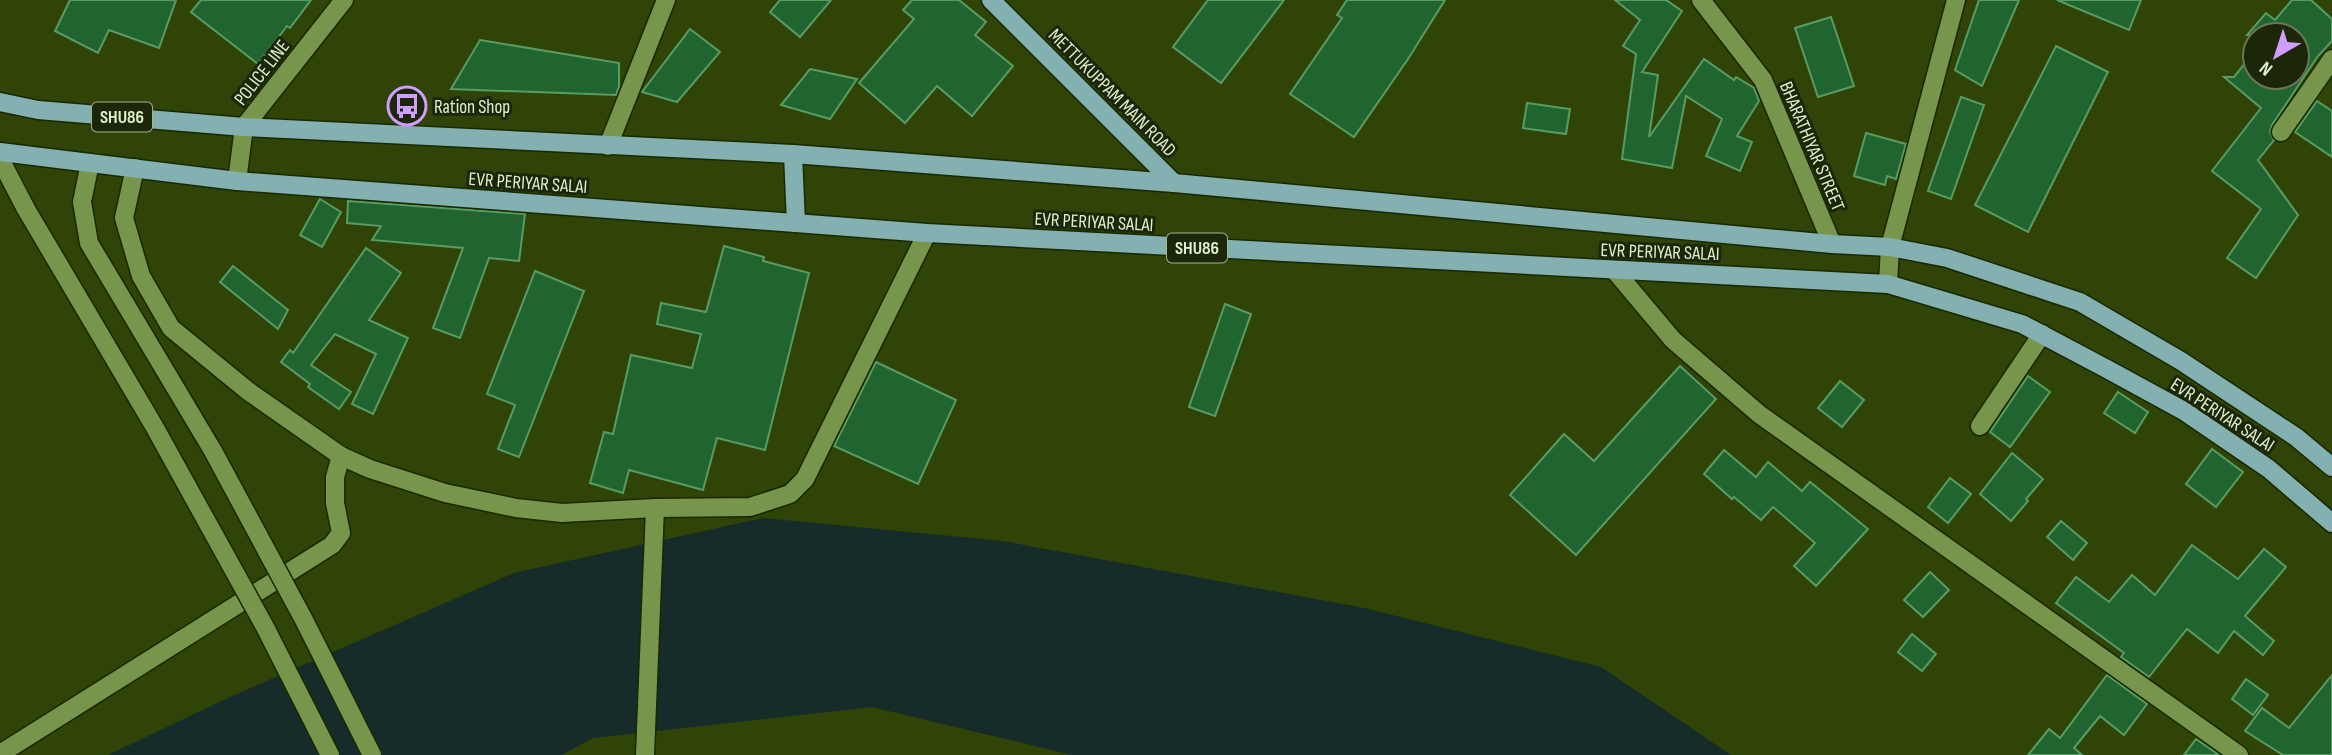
<svg xmlns="http://www.w3.org/2000/svg" width="2332" height="755" font-family="'Sofia Sans Condensed',sans-serif">
  <style>
    .water { fill: #152c2a }
    .building { fill: #20652f; stroke: #599c63; stroke-width: 2 }
    .lines { fill: none; stroke-linecap: round; stroke-linejoin: round }
    .minor-casing { stroke: #1a2801; stroke-width: 21 }
    .major-casing { stroke: #1a2801; stroke-width: 21 }
    .minor { stroke: #77964b; stroke-width: 18 }
    .major { stroke: #83b0b0; stroke-width: 18 }
    .minor-bridge-casing { stroke: #1a2801; stroke-width: 21; stroke-linecap: butt }
    .minor-bridge { stroke: #77964b; stroke-width: 18 }
    .labels { text-anchor: middle; stroke-width: 6; stroke-linejoin: round; paint-order: stroke }
    .shield { fill: #1b2708; stroke: #a4b490; stroke-width: 2 }
    .shield-label { font-size: 18px; font-weight: bold; fill: #def0ca }
    .street-label { font-size: 19px; fill: #def0ca; stroke: #1b2708 }
    .poi-label { font-size: 19px; fill: #def0ca; stroke: #1b2708; text-anchor: start }
  </style>
  <rect width="100%" height="100%" fill="#2f4406"/>
  <path class="water" d="M 763,518 L 1003,541 L 1364,608 L 1601,667 L 1731,755 L 1072,755 L 872,707 L 593,738 L 562,755 L 108,755 L 230,697 L 514,573 Z"/>
  <g class="building">
    <path d="M 70,0 L 176,0 L 159,48 L 109,30 L 98,53 L 55,31 Z"/>
    <path d="M 201,0 L 311,0 L 290,28 L 287,26 L 258,64 L 191,12 Z"/>
    <path d="M 780,0 L 831,0 L 800,37 L 770,12 Z"/>
    <path d="M 912,0 L 959,0 L 986,22 L 975,35 L 1013,66 L 972,116 L 937,86 L 905,123 L 859,83 L 914,19 L 903,10 Z"/>
    <path d="M 1208,0 L 1284,0 L 1221,83 L 1173,47 Z"/>
    <path d="M 1347,0 L 1445,0 L 1408,59 L 1354,137 L 1290,94 L 1342,18 L 1337,15 Z"/>
    <path d="M 1615,0 L 1666,0 L 1682,11 L 1642,72 L 1658,75 L 1649,137 L 1704,59 L 1734,80 L 1736,77 L 1754,88 L 1759,101 L 1737,136 L 1752,142 L 1740,171 L 1706,156 L 1722,119 L 1686,96 L 1672,168 L 1622,159 L 1636,54 L 1623,46 L 1640,20 Z"/>
    <path d="M 1979,0 L 2019,0 L 1982,86 L 1955,70 Z"/>
    <path d="M 2057,0 L 2141,0 L 2129,30 Z"/>
    <path d="M 2292,0 L 2311,0 L 2332,19 L 2332,41 L 2318,56 L 2272,125 L 2270,132 L 2274,140 L 2258,160 L 2298,215 L 2256,278 L 2227,258 L 2261,209 L 2212,171 L 2261,108 L 2224,77 L 2234,77 L 2255,51 L 2255,77 L 2297,77 L 2297,35 L 2247,35 L 2266,13 L 2275,20 Z"/>
    <path d="M 1831,17 L 1854,86 L 1818,97 L 1795,28 Z"/>
    <path d="M 690,29 L 720,52 L 677,102 L 642,92 Z"/>
    <path d="M 480,40 L 619,63 L 619,87 L 616,95 L 451,89 Z"/>
    <path d="M 2056,46 L 2108,72 L 2028,232 L 1975,205 Z"/>
    <path d="M 810,69 L 857,79 L 830,119 L 781,105 Z"/>
    <path d="M 1961,97 L 1984,105 L 1951,199 L 1928,191 Z"/>
    <path d="M 2317,101 L 2332,111 L 2332,157 L 2295,132 Z"/>
    <path d="M 1527,103 L 1570,109 L 1566,134 L 1523,128 Z"/>
    <path d="M 1866,133 L 1906,144 L 1896,179 L 1887,176 L 1885,185 L 1854,176 Z"/>
    <path d="M 320,199 L 341,212 L 322,247 L 300,235 Z"/>
    <path d="M 348,201 L 525,214 L 519,261 L 489,258 L 460,338 L 433,328 L 463,248 L 372,240 L 381,226 L 347,223 Z"/>
    <path d="M 724,246 L 764,257 L 763,261 L 809,273 L 765,450 L 717,438 L 703,490 L 629,470 L 623,493 L 590,483 L 604,432 L 613,434 L 631,355 L 692,368 L 701,334 L 657,324 L 661,303 L 706,312 Z"/>
    <path d="M 366,248 L 401,273 L 369,320 L 408,338 L 373,414 L 352,404 L 376,354 L 335,334 L 311,365 L 351,392 L 339,409 L 308,387 L 310,384 L 281,362 L 290,350 L 293,353 Z"/>
    <path d="M 233,266 L 288,310 L 278,329 L 220,282 Z"/>
    <path d="M 535,271 L 584,291 L 519,457 L 498,449 L 515,405 L 487,394 Z"/>
    <path d="M 1225,304 L 1251,314 L 1215,416 L 1189,407 Z"/>
    <path d="M 876,362 L 956,400 L 918,484 L 834,446 Z"/>
    <path d="M 1680,366 L 1716,399 L 1576,555 L 1510,495 L 1564,434 L 1594,461 Z"/>
    <path d="M 2028,376 L 2050,392 L 2010,447 L 1990,432 Z"/>
    <path d="M 1840,381 L 1864,400 L 1842,427 L 1818,408 Z"/>
    <path d="M 2118,392 L 2148,412 L 2135,433 L 2104,413 Z"/>
    <path d="M 2212,449 L 2243,472 L 2216,507 L 2186,484 Z"/>
    <path d="M 1724,450 L 1756,477 L 1768,462 L 1802,491 L 1810,482 L 1868,529 L 1816,586 L 1794,566 L 1815,543 L 1773,507 L 1761,520 L 1734,497 L 1732,499 L 1704,474 Z"/>
    <path d="M 2012,453 L 2043,479 L 2026,499 L 2028,501 L 2011,521 L 1980,494 Z"/>
    <path d="M 1950,478 L 1971,494 L 1948,523 L 1928,507 Z"/>
    <path d="M 2061,521 L 2087,543 L 2073,560 L 2047,537 Z"/>
    <path d="M 2192,545 L 2238,579 L 2264,549 L 2286,567 L 2245,616 L 2274,641 L 2263,655 L 2234,631 L 2218,653 L 2187,629 L 2149,677 L 2121,657 L 2124,653 L 2056,603 L 2076,577 L 2109,602 L 2132,575 L 2155,595 Z"/>
    <path d="M 1930,572 L 1949,590 L 1923,617 L 1904,600 Z"/>
    <path d="M 1912,634 L 1936,654 L 1922,671 L 1898,652 Z"/>
    <path d="M 2107,675 L 2147,704 L 2124,735 L 2100,716 L 2074,748 L 2082,755 L 2028,755 L 2049,729 L 2060,738 Z"/>
    <path d="M 2332,675 L 2332,755 L 2283,755 L 2245,731 L 2262,708 L 2289,728 Z"/>
    <path d="M 2246,679 L 2268,695 L 2253,715 L 2232,699 Z"/>
    <path d="M 2196,739 L 2219,755 L 2184,755 Z"/>
  </g>
  <g class="lines">
    <defs>
      <g id="minor">
        <path d="M 1701,0 L 1763,80 L 1832,244"/>
        <path d="M 2281,132 L 2332,59"/>
        <path d="M 608,146 L 666,0"/>
        <path d="M 0,159 L 26,209"/>
        <path d="M 135,168 L 124,218 L 141,276 L 171,328 L 248,391 L 341,456 L 370,469 L 445,493 L 516,508 L 562,513 L 655,508 L 750,507 L 790,494 L 805,479 L 927,233"/>
        <path d="M 237,181 L 244,127 L 344,0"/>
        <path d="M 82,202 L 90,163"/>
        <path d="M 1615,271 L 1673,340 L 1759,414 L 2239,755"/>
        <path d="M 1888,284 L 1890,247 L 1956,0"/>
        <path d="M 1980,426 L 2042,334"/>
        <path d="M 0,754 L 332,545 L 341,533 L 335,503 L 335,477 L 341,456"/>
        <path d="M 645,755 L 655,508"/>
      </g>
      <g id="major">
        <path d="M 991,0 L 1174,183"/>
        <path d="M 0,102 L 38,110 L 244,127 L 793,154 L 1174,183 L 1832,244 L 1890,247 L 1947,258 L 2080,302 L 2181,361 L 2296,437 L 2332,467"/>
        <path d="M 0,152 L 237,181 L 927,233 L 1888,284 L 2022,324 L 2107,369 L 2184,411 L 2269,469 L 2332,523"/>
        <path d="M 793,154 L 796,223"/>
      </g>
    </defs>
    <use href="#minor" class="minor-casing"/>
    <use href="#major" class="major-casing"/>
    <use href="#minor" class="minor"/>
    <use href="#major" class="major"/>
    <defs>
      <g id="minor-bridge">
        <path d="M 82,202 L 89,243 L 213,451 L 304,620 L 372,755"/>
        <path d="M 26,209 L 154,426 L 265,627 L 330,755"/>
      </g>
    </defs>
    <use href="#minor-bridge" class="minor-bridge-casing"/>
    <use href="#minor-bridge" class="minor-bridge"/>
  </g>
  <defs>
    <symbol id="bus-ring" viewBox="-11 -11 22 22"><circle r="9.5" fill="#1b2708" stroke="#d19dfe" stroke-width="1.5"/><path d="M-5-6H5V4H4V6H2V4H-2V6H-4V4H-5ZM-3.5-4V0h7V-4ZM-3.5 1.2v1.5H-2V1.2ZM2 1.2v1.5H3.5V1.2Z" fill="#d19dfe"/></symbol>
  </defs>
  <g fill-rule="evenodd">
    <use href="#bus-ring" x="385" y="84" width="44" height="44"/>
  </g>
  <g class="labels">
    <g class="shield">
      <rect x="92" y="102.5" width="60" height="29" rx="5"/>
      <rect x="1167" y="233.5" width="60" height="29" rx="5"/>
    </g>
    <g class="shield-label">
      <text x="122" y="123">SHU86</text>
      <text x="1197" y="254">SHU86</text>
    </g>
    <g class="street-label">
      <text transform="translate(261 72) rotate(-52)" y="7">POLICE LINE</text>
      <text transform="translate(1113 92) rotate(45)" y="7">METTUKUPPAM MAIN ROAD</text>
      <text transform="translate(1813 146) rotate(67)" y="7">BHARATHIYAR STREET</text>
      <text transform="translate(528 182) rotate(4)" y="7">EVR PERIYAR SALAI</text>
      <text transform="translate(1094 221) rotate(3)" y="7">EVR PERIYAR SALAI</text>
      <text transform="translate(1660 251) rotate(2)" y="7">EVR PERIYAR SALAI</text>
      <text transform="translate(2223 414) rotate(33)" y="7">EVR PERIYAR SALAI</text>
    </g>
    <g class="poi-label">
      <text x="434" y="113">Ration Shop</text>
    </g>
  </g>
  <g transform="translate(2276 56) rotate(219)"><circle r="33" fill="#1b2708" stroke="#697756" stroke-width="2"/>
  <path d="M0-5L12 26L0 18L-12 26Z" fill="#d19dfe"/>
  <text y="-10" font-size="19" font-weight="bold" text-anchor="middle" fill="#def0ca">N</text>
  </g>
</svg>
